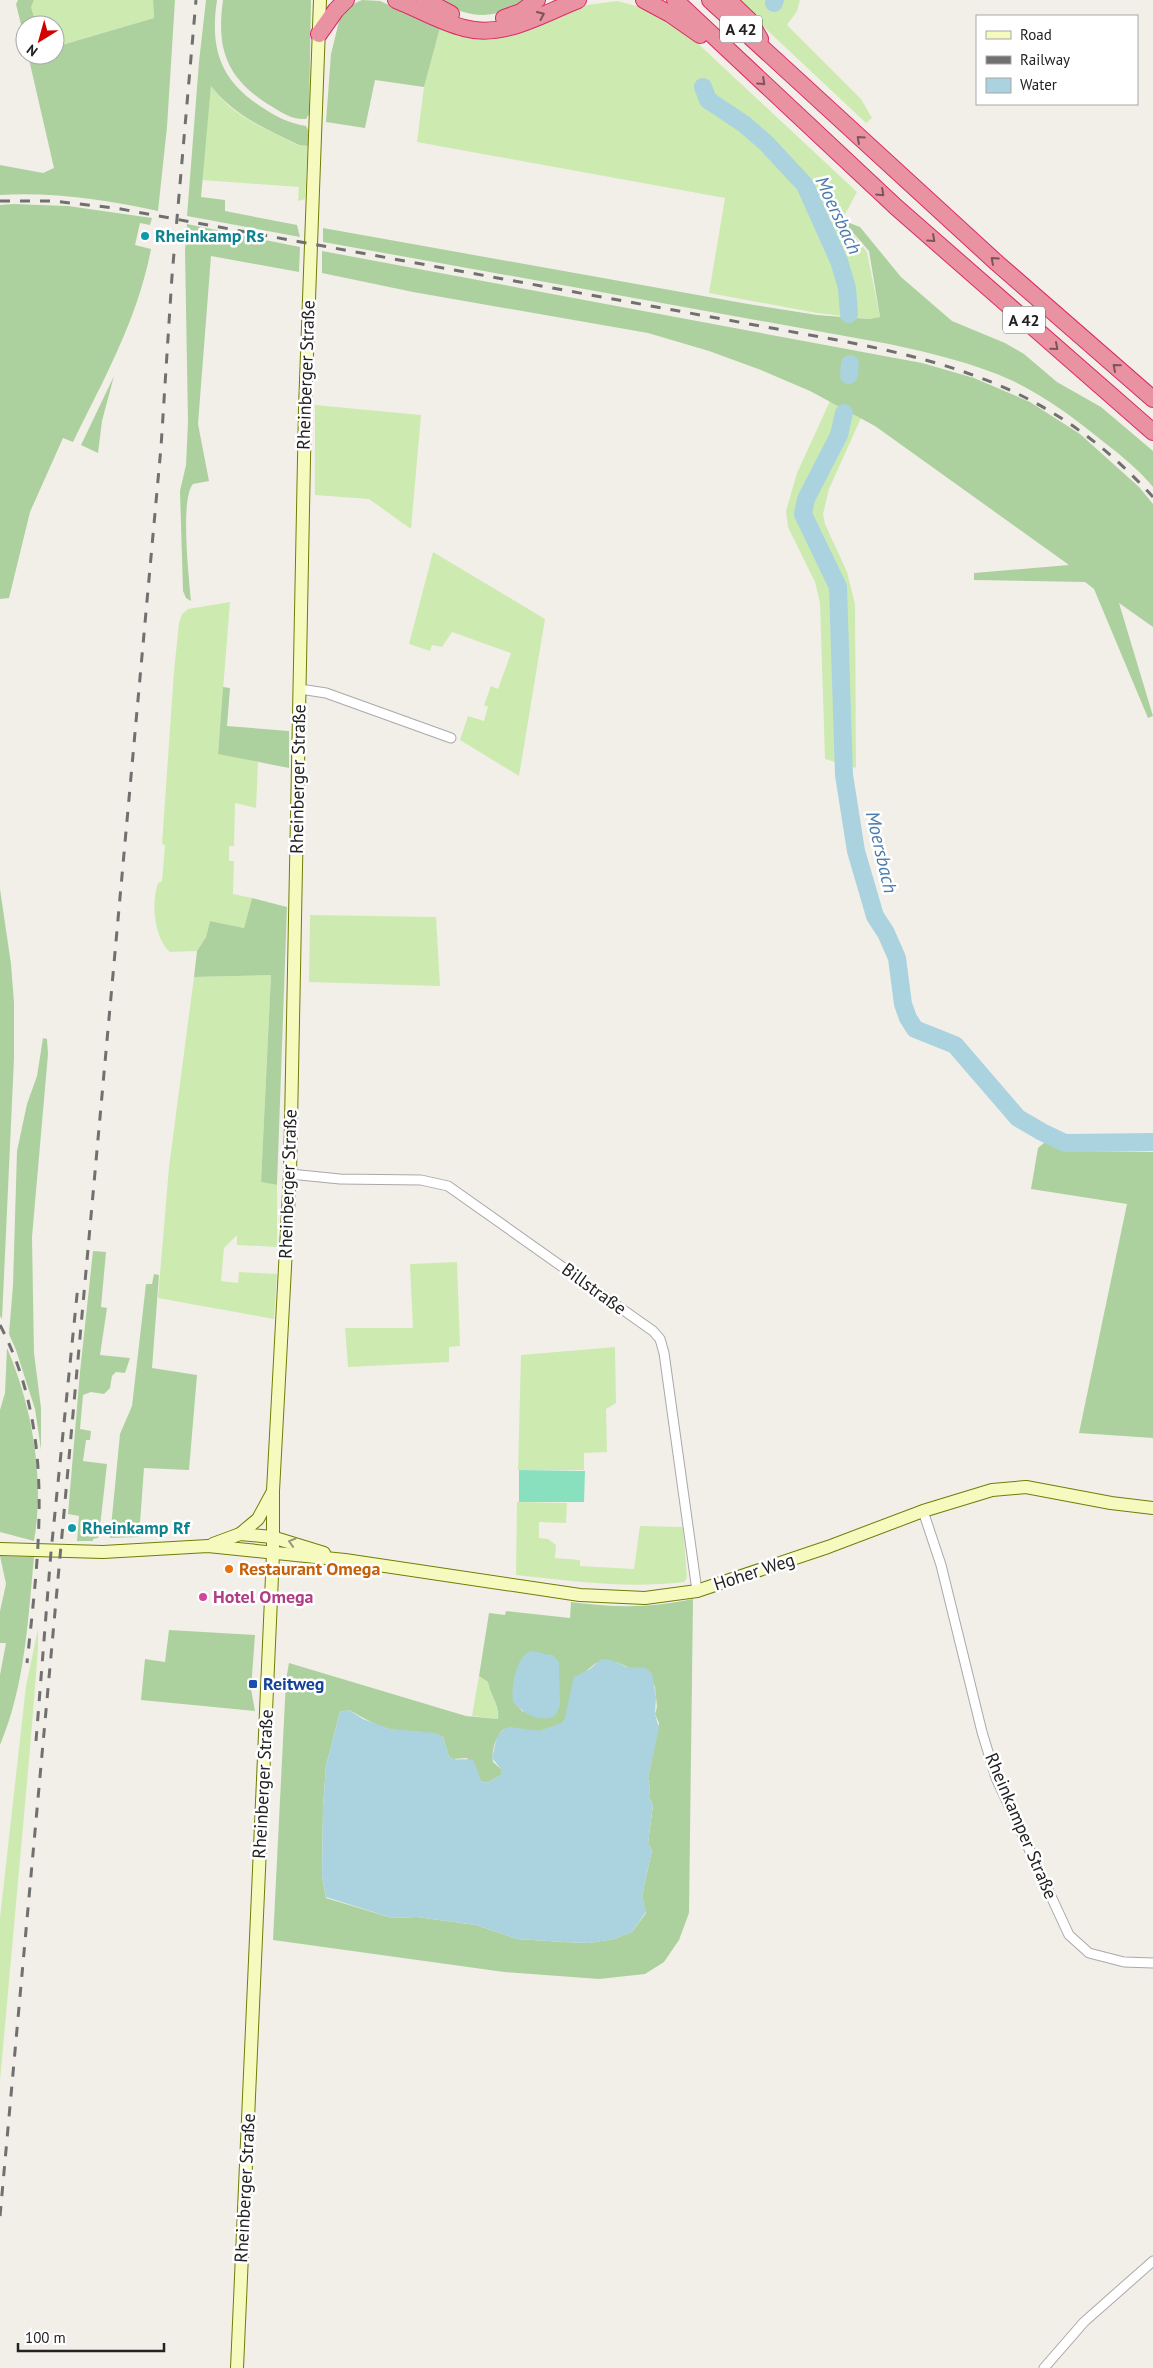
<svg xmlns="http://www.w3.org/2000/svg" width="1153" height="2368" font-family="'PT Sans',sans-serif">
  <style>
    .grass { fill: #cdebb0 }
    .forest { fill: #add19e; fill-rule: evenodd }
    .pitch { fill: #88e0be }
    .water { fill: #aad3df }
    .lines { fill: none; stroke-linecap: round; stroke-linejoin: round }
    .river { stroke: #aad3df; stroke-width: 18 }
    .minor-casing { stroke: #a9a9a9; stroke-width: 11 }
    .secondary-casing { stroke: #707d05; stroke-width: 14 }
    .motorway-casing { stroke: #dc2a67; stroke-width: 18 }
    .minor { stroke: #fff; stroke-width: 9 }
    .secondary { stroke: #f7fabf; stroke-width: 12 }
    .motorway { stroke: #e892a2; stroke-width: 16 }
    .rail { stroke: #707070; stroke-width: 3; stroke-dasharray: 10 10; stroke-linecap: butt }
    .oneway { stroke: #7b545c }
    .oneway2 { stroke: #979978 }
    .culture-dot { fill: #0f9aa8; stroke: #fff; stroke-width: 2 }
    .food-dot { fill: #e8710a; stroke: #fff; stroke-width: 2 }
    .hotel-dot { fill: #d1479c; stroke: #fff; stroke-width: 2 }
    .transit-dot { fill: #1a4fb4; stroke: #fff; stroke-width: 2 }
    .labels { text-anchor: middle; stroke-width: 5; stroke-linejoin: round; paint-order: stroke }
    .shield { fill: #fff; stroke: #646464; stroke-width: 1 }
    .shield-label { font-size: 16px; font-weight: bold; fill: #222 }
    .culture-label { font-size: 18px; font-weight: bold; fill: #0d838f; stroke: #fff; text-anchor: start }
    .street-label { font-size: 18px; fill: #222; stroke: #fff }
    .food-label { font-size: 18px; font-weight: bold; fill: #c56008; stroke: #fff; text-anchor: start }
    .hotel-label { font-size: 18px; font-weight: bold; fill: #b23c85; stroke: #fff; text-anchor: start }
    .transit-label { font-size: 18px; font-weight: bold; fill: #164399; stroke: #fff; text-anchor: start }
    .water-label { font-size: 19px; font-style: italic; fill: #4a7aab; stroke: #fff }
  </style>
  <rect width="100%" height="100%" fill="#f2efe9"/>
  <g class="grass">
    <path d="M 34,0 L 153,0 L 154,18 L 55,47 L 55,25 L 36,25 L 30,7 Z"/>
    <path d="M 735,0 L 800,0 L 797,11 L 787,25 L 861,99 L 872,118 L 866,123 Z"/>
    <path d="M 617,1 L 652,10 L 693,39 L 857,192 L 842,220 L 867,252 L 880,317 L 869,319 L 817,313 L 709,293 L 725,198 L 417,142 L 424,87 L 440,28 L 514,34 L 587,5 Z"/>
    <path d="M 211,85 C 230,116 267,129 298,145 L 308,146 L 305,199 L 298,201 L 299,187 L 202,180 Z"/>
    <path d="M 830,401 L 861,418 L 829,489 L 823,514 L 825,524 L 847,572 L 855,604 L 856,768 L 825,759 L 820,603 L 815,582 L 788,527 L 786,511 L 797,473 Z"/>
    <path d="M 315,405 L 421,415 L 411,529 L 369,499 L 315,495 Z"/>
    <path d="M 433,552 L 545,619 L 519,776 L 460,740 L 468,716 L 484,721 L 488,707 L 484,705 L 491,686 L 498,689 L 511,653 L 452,632 L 442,647 L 432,645 L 430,651 L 409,644 Z"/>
    <path d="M 230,602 L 218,753 L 258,762 L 256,808 L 235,803 L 234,846 L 229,846 L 229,861 L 234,861 L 233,894 L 252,898 L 244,928 L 210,921 L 206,937 L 197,951 L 170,952 C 154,938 151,903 158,883 L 162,881 L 165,845 L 162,844 L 174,671 L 179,623 L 182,614 L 188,609 Z"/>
    <path d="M 310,915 L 436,917 L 440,986 L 309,982 Z"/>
    <path d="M 271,975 L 261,1182 L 277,1185 L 277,1247 L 237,1245 L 237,1235 L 224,1248 L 221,1281 L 238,1283 L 239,1272 L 277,1274 L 274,1319 L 158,1298 L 169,1167 L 194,977 Z"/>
    <path d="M 457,1262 L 460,1346 L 449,1347 L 449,1362 L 348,1367 L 345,1328 L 413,1328 L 410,1264 Z"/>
    <path d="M 615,1347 L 616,1403 L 606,1409 L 607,1452 L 584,1453 L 584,1470 L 518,1470 L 521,1355 Z"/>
    <path d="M 517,1502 L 567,1503 L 566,1523 L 539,1522 L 539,1538 L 548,1539 L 556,1545 L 555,1558 L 580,1560 L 580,1566 L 634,1569 L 640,1526 L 683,1527 L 687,1578 L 684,1582 C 627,1589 572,1581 516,1575 Z"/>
    <path d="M 38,1629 L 38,1650 L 30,1749 L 0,2081 L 0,1918 L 26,1686 Z"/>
    <path d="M 479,1676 L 488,1682 C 490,1695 499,1705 498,1719 L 472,1716 Z"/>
  </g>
  <g class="forest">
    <path d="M 18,0 L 34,0 L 31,7 L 36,25 L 25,25 L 25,41 L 16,4 Z"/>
    <path d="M 153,0 L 175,0 L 167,127 L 158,211 C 106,200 54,192 0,195 L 0,165 L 43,173 L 54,168 L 28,55 L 55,55 L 55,47 L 154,18 Z"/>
    <path d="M 206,0 L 217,0 C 210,47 219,79 260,106 C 275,116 288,123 306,126 L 308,130 L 308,146 L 299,145 C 266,129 233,115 211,86 L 201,197 L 225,200 L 225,211 L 297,225 L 300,237 L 187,216 L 199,62 Z"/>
    <path d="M 223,0 L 311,0 L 309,114 L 306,119 C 293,120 282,113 271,106 C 227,79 216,50 223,0 Z"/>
    <path d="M 362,0 L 380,1 L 440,28 L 424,87 L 375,80 L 365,128 L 326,122 L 331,54 L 340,17 L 347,7 Z"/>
    <path d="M 435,0 L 528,0 C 490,21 473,19 435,0 Z"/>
    <path d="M 13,204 L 68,206 L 152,218 L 150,225 L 140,223 L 135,245 L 151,249 C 138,318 104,379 73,442 L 63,438 L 30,512 L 9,598 L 0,599 L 0,205 Z"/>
    <path d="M 842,220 L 860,227 L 901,277 L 952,321 L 1005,343 L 1024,354 L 1057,382 L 1101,407 L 1153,451 L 1153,487 C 1140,471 1122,456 1105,443 C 1077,420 1046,397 1013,381 C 974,363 931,353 889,344 L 323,242 L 323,228 L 748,304 L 817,315 L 869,319 L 880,317 L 869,251 Z"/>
    <path d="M 187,224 L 300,247 L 299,272 L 211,256 L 198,424 L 209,481 L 193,484 C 180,499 189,578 191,601 L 186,598 L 183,591 L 180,491 L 186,465 L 188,422 L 185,251 Z"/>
    <path d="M 322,251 L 922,363 L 974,378 L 1030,402 L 1080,434 L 1139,487 L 1153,504 L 1153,627 L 1119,603 L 1153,716 L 1148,718 L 1094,589 L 1085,582 L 974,580 L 974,573 L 1069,565 L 875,426 L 810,391 L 761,370 L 709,351 L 648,333 L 413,292 L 322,273 Z"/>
    <path d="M 114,376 L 102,421 L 98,453 L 81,445 Z"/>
    <path d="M 223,687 L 230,688 L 227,726 L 289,731 L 289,768 L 218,754 Z"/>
    <path d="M 0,889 L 11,964 L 14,1003 L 14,1059 L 2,1319 L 0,1316 Z"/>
    <path d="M 252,898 L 287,907 L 277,1185 L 261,1182 L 271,975 L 194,977 L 197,951 L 206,937 L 210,921 L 244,928 Z"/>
    <path d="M 43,1038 L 47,1039 L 48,1054 L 32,1237 L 34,1353 L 41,1408 L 41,1450 L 35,1409 L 16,1350 L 9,1334 L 13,1285 L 17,1151 L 27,1104 L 37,1076 Z"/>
    <path d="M 1045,1142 L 1075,1151 L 1153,1152 L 1153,1438 L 1079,1433 L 1127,1204 L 1031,1189 L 1038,1148 Z"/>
    <path d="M 93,1251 L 106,1252 L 101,1307 L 107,1308 L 100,1355 L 130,1358 L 125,1373 L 116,1372 L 112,1376 L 110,1388 L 104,1394 L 91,1392 L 83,1395 L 80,1429 L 91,1431 L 90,1440 L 86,1440 L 83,1461 L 107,1464 L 99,1536 L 98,1538 L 93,1539 L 93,1541 L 77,1541 L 79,1516 L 68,1514 L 80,1372 Z"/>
    <path d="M 154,1274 L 159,1275 L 152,1368 L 197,1375 L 189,1470 L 144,1468 L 139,1537 L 110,1538 L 120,1434 L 132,1406 L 146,1284 L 152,1284 Z"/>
    <path d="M 7,1348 C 32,1406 45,1478 34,1541 L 0,1532 L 0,1410 L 5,1393 Z"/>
    <path d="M 0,1556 L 34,1557 C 28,1620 25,1686 0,1745 L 0,1675 L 6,1643 L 0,1643 L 0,1611 L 6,1584 Z"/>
    <path d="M 693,1599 L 689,1913 L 679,1940 L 664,1962 L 645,1974 L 599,1979 L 504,1972 L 273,1940 L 286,1680 L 289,1663 L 466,1716 L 498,1719 C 500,1706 490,1695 488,1682 L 479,1676 L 489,1613 L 505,1615 L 506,1611 L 570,1618 L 571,1602 C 617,1608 648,1608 693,1599 ZM 548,1655 L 554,1656 L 523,1712 L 513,1701 ZM 616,1662 L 632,1669 L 645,1668 L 655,1687 L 657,1707 L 655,1714 L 659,1723 L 648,1778 L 650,1789 L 649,1797 L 653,1805 L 648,1843 L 652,1850 L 642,1896 L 646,1913 L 632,1932 L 614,1939 L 589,1943 L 564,1942 L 517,1939 L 476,1925 L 417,1917 L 392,1918 L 326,1898 L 322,1876 L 323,1807 L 326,1766 L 340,1712 L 349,1710 C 364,1718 379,1728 396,1730 C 413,1732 426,1731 443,1737 L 449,1757 L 453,1759 L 467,1758 L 481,1781 L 487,1783 L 501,1775 L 501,1769 L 493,1762 C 491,1751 496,1736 504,1729 L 540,1731 L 562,1724 L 567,1717 L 568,1708 L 585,1672 L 596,1663 Z"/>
    <path d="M 169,1630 L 255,1635 L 251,1689 L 255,1711 L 141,1700 L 145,1659 L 165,1662 Z"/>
  </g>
  <path class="pitch" d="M 519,1470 L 585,1471 L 584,1502 L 519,1502 Z"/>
  <g class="water">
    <path d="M 532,1651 L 554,1656 L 559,1663 L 560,1705 L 555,1716 C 539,1723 522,1713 513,1701 C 511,1686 516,1655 532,1651 Z"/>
    <path d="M 605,1659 L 616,1662 L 626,1667 L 645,1668 L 652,1673 L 656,1697 L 655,1714 L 659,1728 L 648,1778 L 650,1789 L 649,1797 L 653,1805 L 648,1843 L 652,1850 L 642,1896 L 646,1912 L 632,1932 L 614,1939 L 589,1943 L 564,1942 L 517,1939 L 476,1925 L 417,1917 L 392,1918 L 326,1897 L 322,1876 L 323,1807 L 326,1766 L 340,1712 L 349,1710 L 363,1719 L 390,1729 L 436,1733 L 443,1737 L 449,1757 C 457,1762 465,1757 474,1761 L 481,1781 L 487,1783 L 501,1775 L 501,1769 L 492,1758 L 497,1737 L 504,1729 L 510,1727 L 540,1731 L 564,1722 L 574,1677 L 590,1669 L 600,1660 Z"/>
  </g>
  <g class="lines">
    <g class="river">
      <path d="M 774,3 L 775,0"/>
      <path d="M 703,87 L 708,100 L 744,124 L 766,143 L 805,185 L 839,261 L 847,288 L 849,314"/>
      <path d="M 849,375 L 850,364"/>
      <path d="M 844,413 L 839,435 L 806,499 L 803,514 L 838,587 L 844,775 L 856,851 L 875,916 L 886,933 L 897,958 L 903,1004 L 908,1018 L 915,1029 L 955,1045 L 1018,1118 L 1042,1132 L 1065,1143 L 1153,1142"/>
    </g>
    <defs>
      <g id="minor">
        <path d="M 300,689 L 326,693 L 451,738"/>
        <path d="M 290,1174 L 340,1179 L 421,1180 L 448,1186 L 653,1331 L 660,1339 L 664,1353 L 697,1591"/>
        <path d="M 923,1511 L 941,1565 L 982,1732 L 996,1778 L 1069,1935 L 1089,1953 L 1124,1962 L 1153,1963"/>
        <path d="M 1044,2368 L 1084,2322 L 1153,2261"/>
      </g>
      <g id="secondary">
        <path d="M 240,1534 L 258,1519 L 272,1493"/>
        <path d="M 213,1544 L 240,1534 L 272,1537 L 324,1553"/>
        <path d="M 0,1549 L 103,1552 L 208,1546 L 345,1560 L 580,1595 L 645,1598 L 697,1591 L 828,1547 L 923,1511 L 992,1490 L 1026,1487 L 1111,1503 L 1153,1508"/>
        <path d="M 237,2368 L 273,1553 L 273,1491 L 290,1174 L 305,408 L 320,0"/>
      </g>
      <g id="motorway">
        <path d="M 396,0 C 419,9 440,22 464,28 C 503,39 542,14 578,0"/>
        <path d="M 425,0 L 451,14"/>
        <path d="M 644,0 L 670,14 L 700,35"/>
        <path d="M 675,0 L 896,207 L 1153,432"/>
        <path d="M 710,0 L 997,263 L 1153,399"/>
        <path d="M 728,0 L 749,20 L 760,39"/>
        <path d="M 504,18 L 521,12 L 537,0"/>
        <path d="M 319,34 L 336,10 L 346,0"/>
      </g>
    </defs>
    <use href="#minor" class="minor-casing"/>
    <use href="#secondary" class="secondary-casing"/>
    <use href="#motorway" class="motorway-casing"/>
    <use href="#minor" class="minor"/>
    <use href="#secondary" class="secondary"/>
    <use href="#motorway" class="motorway"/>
    <g class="rail">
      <path d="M 0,201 L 53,201 L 115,208 L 837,340 C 968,365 1061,396 1153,497"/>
      <path d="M 0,1325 C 56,1432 39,1548 27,1663"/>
      <path d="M 36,1741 L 51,1552 L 78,1285"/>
      <path d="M 0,2216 L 161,447 L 172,276 L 196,0"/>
    </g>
  </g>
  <defs><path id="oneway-chevron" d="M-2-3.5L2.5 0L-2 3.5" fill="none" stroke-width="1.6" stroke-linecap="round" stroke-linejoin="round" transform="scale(1.25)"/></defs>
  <g class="oneway">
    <use href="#oneway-chevron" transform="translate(541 15) rotate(-24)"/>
    <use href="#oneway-chevron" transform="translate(762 82) rotate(43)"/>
    <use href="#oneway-chevron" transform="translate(860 139) rotate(-138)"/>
    <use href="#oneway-chevron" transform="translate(881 193) rotate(43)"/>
    <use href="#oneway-chevron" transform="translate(932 239) rotate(42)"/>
    <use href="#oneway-chevron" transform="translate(994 260) rotate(-138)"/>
    <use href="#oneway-chevron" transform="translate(1055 347) rotate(41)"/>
    <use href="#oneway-chevron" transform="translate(1116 367) rotate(-139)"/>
  </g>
  <use class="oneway2" href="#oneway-chevron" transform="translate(292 1542) rotate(-163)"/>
  <g class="culture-dot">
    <circle cx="145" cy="236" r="5"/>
    <circle cx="72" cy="1528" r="5"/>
  </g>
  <circle class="food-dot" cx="229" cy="1569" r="5"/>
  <circle class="hotel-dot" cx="203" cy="1597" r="5"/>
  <rect class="transit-dot" x="248" y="1679" width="10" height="10" rx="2.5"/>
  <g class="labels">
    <g class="shield">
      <rect x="720" y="15.5" width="42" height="27" rx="4"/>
      <rect x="1003" y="306.5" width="42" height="27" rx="4"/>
    </g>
    <g class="shield-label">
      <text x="741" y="35">A 42</text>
      <text x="1024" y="326">A 42</text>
    </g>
    <g class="culture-label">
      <text x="155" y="242">Rheinkamp Rs</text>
      <text x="82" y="1534">Rheinkamp Rf</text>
    </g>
    <g class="street-label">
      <text transform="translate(306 375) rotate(-88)" y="6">Rheinberger Straße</text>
      <text transform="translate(298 779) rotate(-89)" y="6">Rheinberger Straße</text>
      <text transform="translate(288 1184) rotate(-88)" y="6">Rheinberger Straße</text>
      <text transform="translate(594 1289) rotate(36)" y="6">Billstraße</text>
      <text transform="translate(754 1572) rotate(-18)" y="6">Hoher Weg</text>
      <text transform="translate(263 1784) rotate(-87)" y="6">Rheinberger Straße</text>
      <text transform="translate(1021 1826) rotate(67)" y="6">Rheinkamper Straße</text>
      <text transform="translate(245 2188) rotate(-87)" y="6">Rheinberger Straße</text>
    </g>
    <g class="food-label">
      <text x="239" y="1575">Restaurant Omega</text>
    </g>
    <g class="hotel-label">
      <text x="213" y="1603">Hotel Omega</text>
    </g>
    <g class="transit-label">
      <text x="263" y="1690">Reitweg</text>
    </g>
    <g class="water-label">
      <text transform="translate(839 215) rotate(65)" y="7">Moersbach</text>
      <text transform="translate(882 852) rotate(77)" y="7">Moersbach</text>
    </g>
  </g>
  <rect x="976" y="15" width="162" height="90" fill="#ffffff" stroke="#a7a7a7"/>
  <rect x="986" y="31" width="25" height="8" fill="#f7fabf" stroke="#a7a7a7"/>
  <text x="1020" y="40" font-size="15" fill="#222222">Road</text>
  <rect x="986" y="56" width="25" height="8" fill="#707070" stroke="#a7a7a7"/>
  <text x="1020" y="65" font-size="15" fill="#222222">Railway</text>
  <rect x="986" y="78" width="25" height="15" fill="#aad3df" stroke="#a7a7a7"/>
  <text x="1020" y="90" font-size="15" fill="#222222">Water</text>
  <g transform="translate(40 40) rotate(217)"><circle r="24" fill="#ffffff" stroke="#a7a7a7"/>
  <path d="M0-4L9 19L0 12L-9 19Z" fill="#d40000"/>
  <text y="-8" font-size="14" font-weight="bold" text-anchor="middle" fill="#222222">N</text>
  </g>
  <path d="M18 2343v8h146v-8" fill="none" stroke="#222222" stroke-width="2.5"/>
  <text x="25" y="2343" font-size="15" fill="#222222" stroke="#ffffff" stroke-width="4" paint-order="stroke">100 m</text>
</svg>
